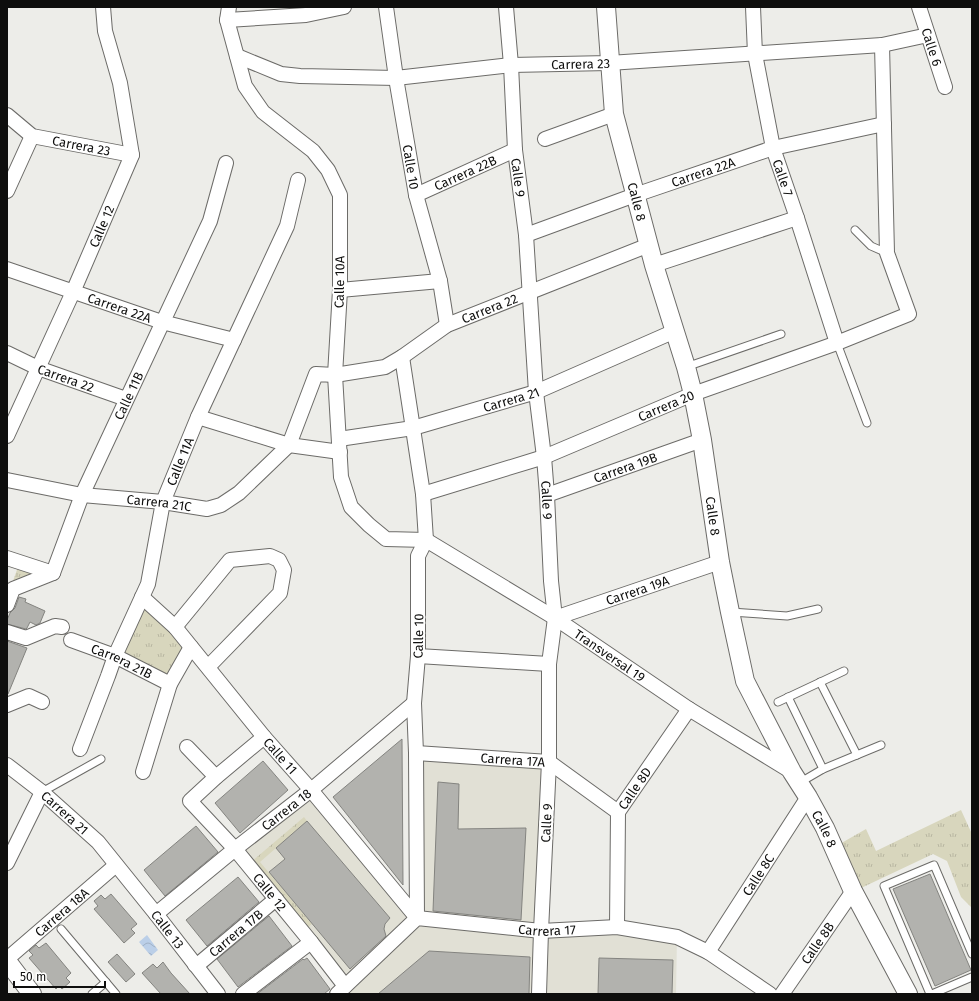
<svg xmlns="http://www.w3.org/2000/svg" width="979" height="1001" font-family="'Fira Sans',sans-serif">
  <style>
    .built { fill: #e1e0d5 }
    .grass { fill: url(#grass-tufts) }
    .water { fill: url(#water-waves) }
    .building { fill: #b2b2ae; stroke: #848480 }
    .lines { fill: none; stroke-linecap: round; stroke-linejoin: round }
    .service-casing { stroke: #6c6b68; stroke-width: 9 }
    .minor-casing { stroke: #6c6b68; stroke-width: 16 }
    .tertiary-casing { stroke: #6c6b68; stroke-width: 20 }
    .service { stroke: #fff; stroke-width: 7 }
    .minor { stroke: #fff; stroke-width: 14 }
    .tertiary { stroke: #fff; stroke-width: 18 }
    .labels { text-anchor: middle; stroke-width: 4; stroke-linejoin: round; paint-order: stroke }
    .street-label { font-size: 13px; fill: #0e0e0d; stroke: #fffffe }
  </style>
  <defs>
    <pattern id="grass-tufts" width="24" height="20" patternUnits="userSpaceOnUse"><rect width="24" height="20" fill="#d8d6bd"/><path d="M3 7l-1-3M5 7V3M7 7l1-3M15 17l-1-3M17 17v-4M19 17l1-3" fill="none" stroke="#b8b6a1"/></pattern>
    <pattern id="water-waves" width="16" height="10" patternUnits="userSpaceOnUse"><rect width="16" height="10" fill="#bbcfe8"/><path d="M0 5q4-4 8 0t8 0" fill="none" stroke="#a0b1c6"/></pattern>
  </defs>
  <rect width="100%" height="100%" fill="#edede9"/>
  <path class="built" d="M 416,753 L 549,762 L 541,931 L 617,927 L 677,937 L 676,994 L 337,994 L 345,986 L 235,849 L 311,790 L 417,917 Z"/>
  <g class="grass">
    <path d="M 18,567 L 35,572 L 13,581 Z"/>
    <path d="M 142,597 L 191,647 L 170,684 L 115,656 Z"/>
    <path d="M 961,810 L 972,834 L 972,908 L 961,897 L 947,861 L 933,854 L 859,889 L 838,845 L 866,829 L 876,851 Z"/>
    <path d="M 304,817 L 307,821 L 260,862 L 312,924 L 307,928 L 251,862 Z"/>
  </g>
  <path class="water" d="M 147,935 L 158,950 L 151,956 L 139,942 Z"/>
  <g class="building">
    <path d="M 19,597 L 26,599 L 25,602 L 45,611 L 40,623 L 36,625 L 30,622 L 27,628 L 26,629 L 7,624 L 7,620 L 10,613 L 15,608 Z"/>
    <path d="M 7,641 L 27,648 L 8,694 L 7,694 Z"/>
    <path d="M 402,739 L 403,885 L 333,797 Z"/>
    <path d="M 263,761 L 288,790 L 240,833 L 215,803 Z"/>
    <path d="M 438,782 L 459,784 L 458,829 L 526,828 L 521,920 L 433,911 Z"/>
    <path d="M 307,821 L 390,918 L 385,924 L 384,929 L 386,936 L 350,969 L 269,872 L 285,859 L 276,848 Z"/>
    <path d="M 196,826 L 218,852 L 165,896 L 144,870 Z"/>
    <path d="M 930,874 L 971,970 L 935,986 L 893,889 Z"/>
    <path d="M 238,877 L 259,902 L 207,946 L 186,920 Z"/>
    <path d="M 111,894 L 137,924 L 131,929 L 135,933 L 124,943 L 94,909 L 98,906 L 94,901 L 101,895 L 105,899 Z"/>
    <path d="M 269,916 L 292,946 L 238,987 L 217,959 Z"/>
    <path d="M 46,943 L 71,973 L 66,978 L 70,982 L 62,989 L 59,986 L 56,989 L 29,958 L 33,955 L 29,951 L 36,945 L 39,948 Z"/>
    <path d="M 429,951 L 530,957 L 529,994 L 378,994 Z"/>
    <path d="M 117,954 L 135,974 L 126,982 L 108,962 Z"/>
    <path d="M 307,958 L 330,989 L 324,994 L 257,994 L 303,959 L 304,960 Z"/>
    <path d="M 599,958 L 673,960 L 672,994 L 598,994 Z"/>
    <path d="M 163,962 L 171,973 L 190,994 L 161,994 L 142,973 L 153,964 L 157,968 Z"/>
  </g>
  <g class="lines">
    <defs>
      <g id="service">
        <path d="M 855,230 L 871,246 L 887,253"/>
        <path d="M 837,343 L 867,423"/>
        <path d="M 686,367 L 781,334"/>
        <path d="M 731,612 L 787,616 L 818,609"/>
        <path d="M 820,682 L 857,755"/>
        <path d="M 788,697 L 823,769"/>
        <path d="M 778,702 L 844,671"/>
        <path d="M 799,783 L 823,769 L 881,745"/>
        <path d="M 42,792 L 101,759"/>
        <path d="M 61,929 L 116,994"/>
        <path d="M 92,994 L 106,982"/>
        <path d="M 930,994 L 884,886 L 934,865 L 972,954"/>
        <path d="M 932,994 L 972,977"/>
      </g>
      <g id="minor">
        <path id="s1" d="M 229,7 L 227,20 L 245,86 L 263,112 L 313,151 L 328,170 L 340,195 L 340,290 L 335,375 L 341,477 L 351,507 L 369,525 L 386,539 L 426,540 L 555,618 L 689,709 L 792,772"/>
        <path id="s2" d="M 386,7 L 396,78 L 416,195 L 440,281 L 447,325"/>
        <path id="s3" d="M 506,7 L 511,65 L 515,150 L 526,235 L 536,392 L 544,457 L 547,495 L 551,581 L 555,618 L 549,664 L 549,762 L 541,931 L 539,994"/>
        <path id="s4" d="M 753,7 L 755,54 L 773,148 L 797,218 L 837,343"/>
        <path id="s5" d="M 919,7 L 945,87"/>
        <path d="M 227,20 L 306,15 L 344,7"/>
        <path id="s6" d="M 237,56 L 281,74 L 300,76 L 396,78 L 511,65 L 609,63 L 882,45 L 928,35"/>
        <path id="s7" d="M 7,115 L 32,136 L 132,155"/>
        <path d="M 545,139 L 614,114"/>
        <path d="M 7,191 L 32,136"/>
        <path id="s8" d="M 416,195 L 515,150"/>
        <path id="s9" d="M 526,235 L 635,195 L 773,148 L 884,124"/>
        <path d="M 654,265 L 797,218"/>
        <path id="s10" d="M 7,269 L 162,322 L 234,340"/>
        <path d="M 340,290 L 440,281"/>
        <path id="s11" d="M 7,353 L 38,368 L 126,399"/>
        <path d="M 402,357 L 423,494 L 426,540 L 418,556 L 418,656 L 414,703 L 416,753 L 417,918"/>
        <path d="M 198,417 L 289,445 L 340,452"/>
        <path id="s12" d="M 7,436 L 73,292 L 132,155 L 120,83 L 105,31 L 103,7"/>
        <path id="s13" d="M 339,439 L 413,428 L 536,392 L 675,331"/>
        <path id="s14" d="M 7,480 L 82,495 L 163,502 L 207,509 L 221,505 L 239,493 L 289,445 L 316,374 L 335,375 L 385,367 L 402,357 L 447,325 L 649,245"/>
        <path id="s15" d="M 423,494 L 544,457 L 693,394 L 837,343 L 909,314 L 887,253 L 882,45"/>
        <path id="s16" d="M 547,495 L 702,440"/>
        <path d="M 7,558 L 53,573"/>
        <path id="s17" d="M 142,597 L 175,627 L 264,737 L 311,790 L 417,918"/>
        <path id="s18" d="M 7,605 L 13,589 L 53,573 L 82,495 L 210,221 L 226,163"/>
        <path id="s19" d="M 555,618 L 720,562"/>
        <path d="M 175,627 L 230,560 L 270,556 L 279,560 L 284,570 L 280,593 L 208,667"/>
        <path d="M 7,632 L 26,638 L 55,626 L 62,627"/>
        <path id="s20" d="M 71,640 L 115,656 L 170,684"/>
        <path d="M 418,656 L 549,664"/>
        <path d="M 7,705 L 29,696 L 42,702"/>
        <path id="s21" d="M 264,737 L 216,777 L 190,801 L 235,849 L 311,942 L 345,986"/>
        <path d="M 187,747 L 216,777"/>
        <path id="s22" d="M 80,749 L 108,676 L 115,656 L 148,584 L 163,502 L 198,417 L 287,226 L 298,180"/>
        <path id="s23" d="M 416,753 L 549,762 L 618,812"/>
        <path id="s24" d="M 7,765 L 42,792 L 98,842 L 156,914 L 218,994"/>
        <path d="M 143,772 L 170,684 L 191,647"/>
        <path d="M 7,863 L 42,792"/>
        <path id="s25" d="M 156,914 L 235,849 L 311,790 L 414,703"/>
        <path id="s26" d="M 617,927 L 618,812 L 689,709"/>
        <path id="s27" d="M 708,952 L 808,797"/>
        <path id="s28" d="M 7,959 L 116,865"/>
        <path id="s29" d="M 195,965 L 201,962 L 276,899"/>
        <path d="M 243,994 L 311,942"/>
        <path id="s30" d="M 337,994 L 417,918 L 541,931 L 617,927 L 677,937 L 708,952 L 770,994"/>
        <path id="s31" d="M 782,994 L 853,891"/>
      </g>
      <g id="tertiary">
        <path id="s32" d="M 606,7 L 614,114 L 654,265 L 686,367 L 693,394 L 702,440 L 720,562 L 730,612 L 745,681 L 792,772 L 808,797 L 825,828 L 853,891 L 908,994"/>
        <path d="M 7,961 L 32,994"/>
      </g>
    </defs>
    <use href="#service" class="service-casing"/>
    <use href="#minor" class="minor-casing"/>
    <use href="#tertiary" class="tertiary-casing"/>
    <use href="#service" class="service"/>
    <use href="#minor" class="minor"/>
    <use href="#tertiary" class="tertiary"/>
  </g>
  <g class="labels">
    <g class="street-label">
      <text dy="5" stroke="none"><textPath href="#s5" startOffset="42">Calle 6</textPath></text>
      <text dy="5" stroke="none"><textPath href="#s6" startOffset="348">Carrera 23</textPath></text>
      <text dy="5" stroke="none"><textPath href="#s7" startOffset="83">Carrera 23</textPath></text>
      <text dy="5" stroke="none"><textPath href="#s2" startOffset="162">Calle 10</textPath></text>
      <text dy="5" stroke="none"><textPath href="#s9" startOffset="188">Carrera 22A</textPath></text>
      <text dy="5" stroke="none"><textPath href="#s8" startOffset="54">Carrera 22B</textPath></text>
      <text dy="5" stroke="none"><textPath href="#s3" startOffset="171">Calle 9</textPath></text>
      <text dy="5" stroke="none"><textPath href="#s4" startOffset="174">Calle 7</textPath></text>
      <text dy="5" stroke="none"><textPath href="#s32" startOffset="198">Calle 8</textPath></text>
      <text dy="5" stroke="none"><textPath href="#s12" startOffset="230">Calle 12</textPath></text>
      <text transform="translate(339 282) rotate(-89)" y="5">Calle 10A</text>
      <text dy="5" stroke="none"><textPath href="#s10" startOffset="119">Carrera 22A</textPath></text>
      <text dy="5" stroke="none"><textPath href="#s14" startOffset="574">Carrera 22</textPath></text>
      <text dy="5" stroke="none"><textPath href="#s11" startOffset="64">Carrera 22</textPath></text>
      <text dy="5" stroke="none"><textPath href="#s18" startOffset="253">Calle 11B</textPath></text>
      <text dy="5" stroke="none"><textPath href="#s13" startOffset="177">Carrera 21</textPath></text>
      <text dy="5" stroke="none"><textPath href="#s15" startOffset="259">Carrera 20</textPath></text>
      <text dy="5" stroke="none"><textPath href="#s22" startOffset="306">Calle 11A</textPath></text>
      <text dy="5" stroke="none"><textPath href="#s16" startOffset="83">Carrera 19B</textPath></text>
      <text dy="5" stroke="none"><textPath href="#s3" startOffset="495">Calle 9</textPath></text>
      <text dy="5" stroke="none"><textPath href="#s14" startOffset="154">Carrera 21C</textPath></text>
      <text dy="5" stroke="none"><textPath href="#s32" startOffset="522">Calle 8</textPath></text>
      <text dy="5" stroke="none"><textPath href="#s19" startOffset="87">Carrera 19A</textPath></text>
      <text transform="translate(418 636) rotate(-89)" y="5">Calle 10</text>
      <text dy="5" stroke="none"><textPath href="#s1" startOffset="847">Transversal 19</textPath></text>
      <text dy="5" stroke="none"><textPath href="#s20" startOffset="55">Carrera 21B</textPath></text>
      <text dy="5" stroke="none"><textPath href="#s17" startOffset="211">Calle 11</textPath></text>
      <text dy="5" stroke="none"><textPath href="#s23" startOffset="97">Carrera 17A</textPath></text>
      <text dy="5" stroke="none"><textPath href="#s26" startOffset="144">Calle 8D</textPath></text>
      <text dy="5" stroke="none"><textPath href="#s25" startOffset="167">Carrera 18</textPath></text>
      <text dy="5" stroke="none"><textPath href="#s24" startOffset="75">Carrera 21</textPath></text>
      <text transform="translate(546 823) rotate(-87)" y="5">Calle 9</text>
      <text dy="5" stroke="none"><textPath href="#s32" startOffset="858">Calle 8</textPath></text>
      <text dy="5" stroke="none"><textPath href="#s27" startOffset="92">Calle 8C</textPath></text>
      <text dy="5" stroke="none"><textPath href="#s21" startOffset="219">Calle 12</textPath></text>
      <text dy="5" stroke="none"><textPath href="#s28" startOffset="72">Carrera 18A</textPath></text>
      <text dy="5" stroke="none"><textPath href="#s24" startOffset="231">Calle 13</textPath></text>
      <text dy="5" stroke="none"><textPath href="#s30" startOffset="241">Carrera 17</textPath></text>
      <text dy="5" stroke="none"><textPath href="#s29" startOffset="52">Carrera 17B</textPath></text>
      <text dy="5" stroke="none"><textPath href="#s31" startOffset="62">Calle 8B</textPath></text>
    </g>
  </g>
  <rect width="979" height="1001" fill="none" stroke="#0e0e0d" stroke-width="16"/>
  <path d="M14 981v6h91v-6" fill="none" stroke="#0e0e0d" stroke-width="2"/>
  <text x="20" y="981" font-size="12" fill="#0e0e0d" stroke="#fffffe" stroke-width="3" paint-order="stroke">50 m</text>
</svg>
